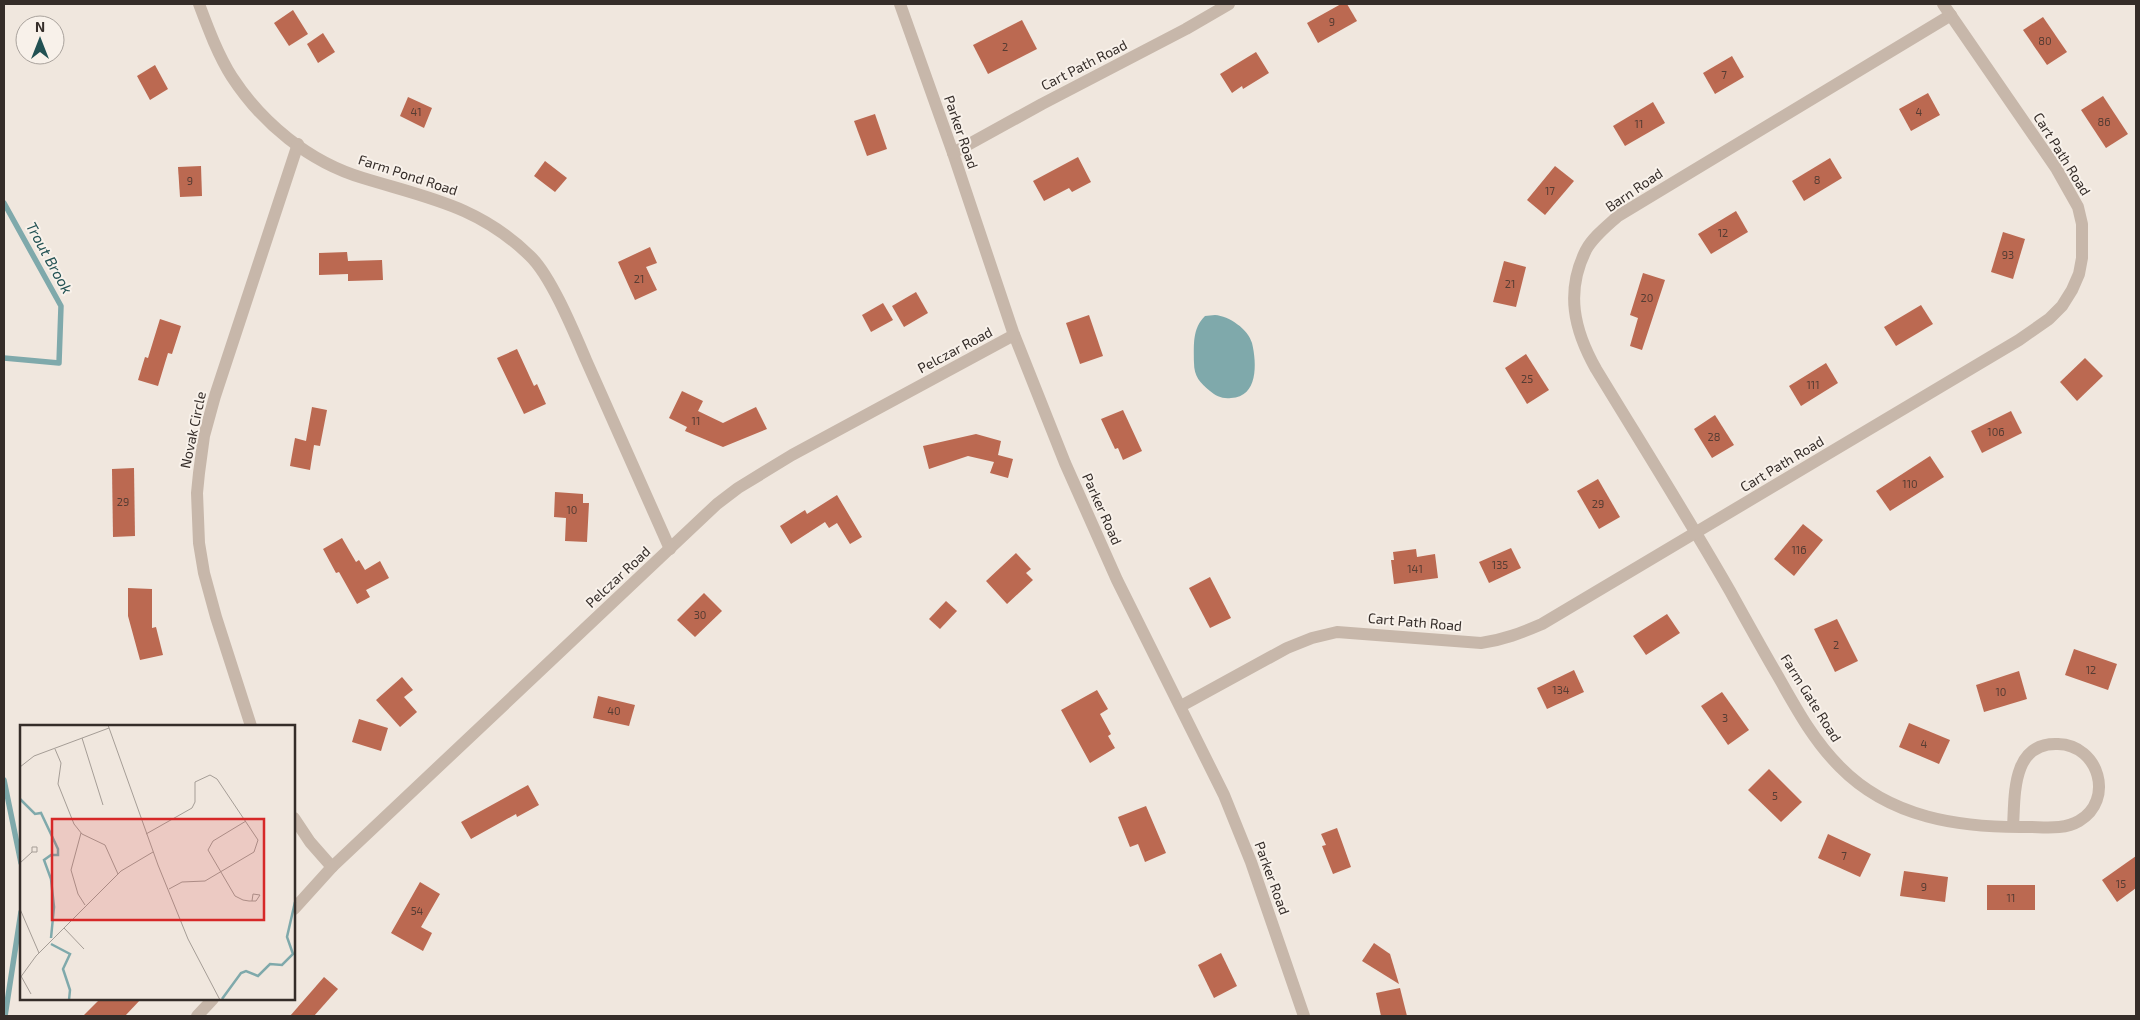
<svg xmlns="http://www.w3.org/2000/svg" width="2140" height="1020" font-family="'Exo 2',sans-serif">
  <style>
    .water { fill: #7fa9ab }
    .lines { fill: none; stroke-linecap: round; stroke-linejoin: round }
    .stream { stroke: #7fa9ab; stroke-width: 5.5 }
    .building { fill: #bb6951 }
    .street { stroke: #c7b7aa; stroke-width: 12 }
    .labels { text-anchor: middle; stroke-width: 4; stroke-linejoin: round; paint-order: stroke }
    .number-label { font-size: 11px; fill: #563c33 }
    .street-label { font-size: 14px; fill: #352d29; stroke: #f8f1ea }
    .water-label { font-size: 15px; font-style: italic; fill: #225153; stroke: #f8f1ea }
    .inset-river { fill: none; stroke: #7fa9ab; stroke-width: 2.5 }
    .inset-road { fill: none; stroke: #a59d96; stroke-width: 1 }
    .view { fill: #d62828; fill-opacity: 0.15; stroke: #d62828; stroke-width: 2.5 }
    .inset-edge { fill: none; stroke: #352d29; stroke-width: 2.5 }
  </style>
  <rect width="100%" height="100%" fill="#f0e7de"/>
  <path class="water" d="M 1215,315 C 1229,316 1248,329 1252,343 C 1257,364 1258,397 1231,398 C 1222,399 1216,396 1210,391 C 1200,383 1194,376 1194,363 C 1194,345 1192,329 1205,316 Z"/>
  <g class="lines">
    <g class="stream">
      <path d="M 4,203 L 61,306 L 59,363 L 4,358"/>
      <path d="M 4,780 L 21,863"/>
      <path d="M 5,1016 L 21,912"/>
    </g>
  </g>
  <g class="building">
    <path d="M 1341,4 L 1347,4 L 1357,21 L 1318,43 L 1307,23 Z"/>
    <path d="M 293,10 L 308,34 L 289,46 L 274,23 Z"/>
    <path d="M 2043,17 L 2067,52 L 2047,65 L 2023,30 Z"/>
    <path d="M 1022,20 L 1037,49 L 988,74 L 973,45 Z"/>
    <path d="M 323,33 L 335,52 L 318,63 L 307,44 Z"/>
    <path d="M 1256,52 L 1269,73 L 1243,89 L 1242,86 L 1232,93 L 1220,74 Z"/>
    <path d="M 1732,56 L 1744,77 L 1715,94 L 1703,73 Z"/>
    <path d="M 155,65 L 168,89 L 150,100 L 137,76 Z"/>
    <path d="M 1928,93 L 1940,115 L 1911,131 L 1899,109 Z"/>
    <path d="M 2103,96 L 2128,134 L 2106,148 L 2081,110 Z"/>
    <path d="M 408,97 L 432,108 L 424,128 L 400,116 Z"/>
    <path d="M 1653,102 L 1665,123 L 1625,146 L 1613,126 Z"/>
    <path d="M 875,114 L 887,149 L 867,156 L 854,121 Z"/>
    <path d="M 1078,157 L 1091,182 L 1072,192 L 1069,188 L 1044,201 L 1033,181 Z"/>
    <path d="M 1830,158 L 1842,178 L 1804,201 L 1792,181 Z"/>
    <path d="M 545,161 L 567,178 L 555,192 L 534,176 Z"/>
    <path d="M 201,166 L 202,196 L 180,197 L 178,167 Z"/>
    <path d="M 1555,166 L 1574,181 L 1545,215 L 1527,200 Z"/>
    <path d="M 1736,211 L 1748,232 L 1711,254 L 1698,234 Z"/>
    <path d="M 2003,232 L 2025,239 L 2013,279 L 1991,272 Z"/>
    <path d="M 650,247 L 657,263 L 646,267 L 657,290 L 635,300 L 618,262 Z"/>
    <path d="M 347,252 L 348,261 L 382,260 L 383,280 L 348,281 L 348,274 L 319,275 L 319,253 Z"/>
    <path d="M 1504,261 L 1526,267 L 1516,307 L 1493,302 Z"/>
    <path d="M 1643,273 L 1665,280 L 1642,350 L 1630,346 L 1638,318 L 1630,315 Z"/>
    <path d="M 916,292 L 928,313 L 904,327 L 892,306 Z"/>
    <path d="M 883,303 L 893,320 L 871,332 L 862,315 Z"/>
    <path d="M 1921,305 L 1933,324 L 1896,346 L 1884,327 Z"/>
    <path d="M 1089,315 L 1103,356 L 1080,364 L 1066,323 Z"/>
    <path d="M 160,319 L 181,326 L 172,354 L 168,353 L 158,386 L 138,380 L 145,357 L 148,358 Z"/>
    <path d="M 517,349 L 534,386 L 537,384 L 546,404 L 524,414 L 497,358 Z"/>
    <path d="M 1526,354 L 1549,390 L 1527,404 L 1505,368 Z"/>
    <path d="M 2085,358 L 2103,376 L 2077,401 L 2060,382 Z"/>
    <path d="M 1826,363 L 1838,383 L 1801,406 L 1789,386 Z"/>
    <path d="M 682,391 L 703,401 L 698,411 L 723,423 L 756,407 L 767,429 L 723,447 L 685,431 L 687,427 L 669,418 Z"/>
    <path d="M 312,407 L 327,410 L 320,446 L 314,445 L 310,470 L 290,466 L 295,438 L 306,441 Z"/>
    <path d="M 1123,410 L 1142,451 L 1123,460 L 1118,448 L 1115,449 L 1101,419 Z"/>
    <path d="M 2011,411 L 2022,433 L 1982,453 L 1971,431 Z"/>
    <path d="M 1715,415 L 1734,445 L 1712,458 L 1694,429 Z"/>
    <path d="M 976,434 L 1001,441 L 998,455 L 1013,459 L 1008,478 L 990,473 L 994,462 L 968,456 L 929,469 L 923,446 Z"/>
    <path d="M 1930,456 L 1944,477 L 1890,511 L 1876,491 Z"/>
    <path d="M 134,468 L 135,536 L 113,537 L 112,469 Z"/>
    <path d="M 1598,479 L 1620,517 L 1599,529 L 1577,491 Z"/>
    <path d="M 555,492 L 583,494 L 583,503 L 589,503 L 587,542 L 565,541 L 566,518 L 554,517 Z"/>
    <path d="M 837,495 L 862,537 L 850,544 L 837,523 L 829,528 L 825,522 L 791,544 L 780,526 L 805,510 L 807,514 Z"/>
    <path d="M 1803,524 L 1823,540 L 1794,576 L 1774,559 Z"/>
    <path d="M 342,538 L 356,562 L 359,560 L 365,570 L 380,561 L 389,578 L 366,590 L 370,597 L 357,604 L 339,572 L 336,573 L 323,549 Z"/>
    <path d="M 1511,548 L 1521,568 L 1489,583 L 1479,562 Z"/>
    <path d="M 1416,549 L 1417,557 L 1435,554 L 1438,578 L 1394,584 L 1391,560 L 1394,560 L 1393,552 Z"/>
    <path d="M 1016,553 L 1031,569 L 1026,573 L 1033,580 L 1007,604 L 986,581 Z"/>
    <path d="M 1210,577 L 1231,618 L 1210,628 L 1189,588 Z"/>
    <path d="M 128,588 L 152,589 L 152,628 L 156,627 L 163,655 L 140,660 L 128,616 Z"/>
    <path d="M 704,593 L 722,611 L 695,637 L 677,620 Z"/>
    <path d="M 946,601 L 957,611 L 940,629 L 929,619 Z"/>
    <path d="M 1667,614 L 1680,633 L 1646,655 L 1633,636 Z"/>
    <path d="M 1837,619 L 1858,661 L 1835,672 L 1814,629 Z"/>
    <path d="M 2074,649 L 2117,664 L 2108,690 L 2065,675 Z"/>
    <path d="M 1574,670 L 1584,692 L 1547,709 L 1537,688 Z"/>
    <path d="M 2019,671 L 2027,699 L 1984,712 L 1976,685 Z"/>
    <path d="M 402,677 L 413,690 L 404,697 L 417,712 L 400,727 L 376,700 Z"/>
    <path d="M 1097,690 L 1108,709 L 1100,714 L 1111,734 L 1108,736 L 1115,748 L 1090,763 L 1061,710 Z"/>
    <path d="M 1722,692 L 1749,730 L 1728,745 L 1701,706 Z"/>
    <path d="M 598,696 L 635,705 L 629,726 L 593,718 Z"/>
    <path d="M 359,719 L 388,728 L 381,751 L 352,742 Z"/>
    <path d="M 1909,723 L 1950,740 L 1939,764 L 1899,747 Z"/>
    <path d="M 1769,769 L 1802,802 L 1781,822 L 1748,790 Z"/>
    <path d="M 528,785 L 539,805 L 517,817 L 516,814 L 471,839 L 461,822 Z"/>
    <path d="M 1146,806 L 1166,853 L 1145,862 L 1138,844 L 1130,847 L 1118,817 Z"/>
    <path d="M 1337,828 L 1351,867 L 1333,874 L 1322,846 L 1326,845 L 1321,834 Z"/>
    <path d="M 1828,834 L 1871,854 L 1860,877 L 1818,858 Z"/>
    <path d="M 2136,856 L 2136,888 L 2117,902 L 2102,880 Z"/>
    <path d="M 1904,871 L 1948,877 L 1945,902 L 1900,896 Z"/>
    <path d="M 420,882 L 440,894 L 421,927 L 432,933 L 423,951 L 391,933 Z"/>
    <rect x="1987" y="885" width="48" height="25"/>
    <path d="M 1374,943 L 1390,954 L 1399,984 L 1362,961 Z"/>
    <path d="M 1221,953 L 1237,986 L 1214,998 L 1198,965 Z"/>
    <path d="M 324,977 L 338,989 L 314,1016 L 290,1016 Z"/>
    <path d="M 1400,988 L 1407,1016 L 1381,1016 L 1376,993 Z"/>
    <path d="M 100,999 L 141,999 L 125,1016 L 83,1016 Z"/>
  </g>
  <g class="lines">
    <g class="street">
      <path d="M 199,4 C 208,28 218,55 232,77 C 262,123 309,162 363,178 C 428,198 479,206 530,256 C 551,276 574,332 586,360 C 614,423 642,486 670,549"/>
      <path d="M 900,4 L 953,153 L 1013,332 L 1065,463 L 1117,580 L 1224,795 L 1251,862 L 1304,1016"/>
      <path d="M 1951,15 L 1618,216 C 1607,226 1593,237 1586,250 C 1565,292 1574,330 1596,369 C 1641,443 1687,516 1730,591 C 1746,620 1762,649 1779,678 C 1797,710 1814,741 1840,767 C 1890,818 1960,828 2028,827 C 2044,827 2064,830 2079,821 C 2115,800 2099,745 2058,744 C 2011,742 2015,796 2013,827"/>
      <path d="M 953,153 L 1042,104 L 1186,29 L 1229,4"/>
      <path d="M 1181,706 L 1287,648 L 1312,638 L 1337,632 L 1481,643 C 1503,640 1521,633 1542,624 L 2019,340 L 2049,319 L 2062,306 L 2072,290 L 2079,274 L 2082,258 L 2082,224 L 2078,207 L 2056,168 L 1943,4"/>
      <path d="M 251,726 L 216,617 L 204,573 L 199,543 L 197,493 L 199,473 L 204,436 L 215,396 L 298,144"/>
      <path d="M 294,818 L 310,842 L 332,867"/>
      <path d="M 294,909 L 332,867 L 717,504 L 738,488 L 792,455 L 1014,335"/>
      <path d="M 197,1016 L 213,999"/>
    </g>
  </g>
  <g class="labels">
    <g class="number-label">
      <text x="1332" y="26">9</text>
      <text x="2045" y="45">80</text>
      <text x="1005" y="51">2</text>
      <text x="1724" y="79">7</text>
      <text x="416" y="116">41</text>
      <text x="1919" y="116">4</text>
      <text x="2104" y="126">86</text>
      <text x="1639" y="128">11</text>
      <text x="1817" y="184">8</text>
      <text x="190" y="185">9</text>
      <text x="1550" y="195">17</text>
      <text x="1723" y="237">12</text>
      <text x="2008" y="259">93</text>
      <text x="639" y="283">21</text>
      <text x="1510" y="288">21</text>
      <text x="1647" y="302">20</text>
      <text x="1527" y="383">25</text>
      <text x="1813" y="389">111</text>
      <text x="696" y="425">11</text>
      <text x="1996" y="436">106</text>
      <text x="1714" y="441">28</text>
      <text x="1910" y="488">110</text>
      <text x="123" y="506">29</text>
      <text x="1598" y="508">29</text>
      <text x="572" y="514">10</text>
      <text x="1799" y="554">116</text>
      <text x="1500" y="569">135</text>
      <text x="1415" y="573">141</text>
      <text x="700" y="619">30</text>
      <text x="1836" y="649">2</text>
      <text x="2091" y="674">12</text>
      <text x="1561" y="694">134</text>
      <text x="2001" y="696">10</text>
      <text x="614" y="715">40</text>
      <text x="1725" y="722">3</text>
      <text x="1924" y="748">4</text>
      <text x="1775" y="800">5</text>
      <text x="1844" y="860">7</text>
      <text x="2121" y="888">15</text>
      <text x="1924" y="891">9</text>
      <text x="2011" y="902">11</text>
      <text x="417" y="915">54</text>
    </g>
    <g class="street-label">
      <text transform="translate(1084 65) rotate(-27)" y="5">Cart Path Road</text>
      <text transform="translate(961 132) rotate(71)" y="5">Parker Road</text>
      <text transform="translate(2062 154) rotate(58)" y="5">Cart Path Road</text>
      <text transform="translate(408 175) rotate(18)" y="5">Farm Pond Road</text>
      <text transform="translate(1634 190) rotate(-34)" y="5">Barn Road</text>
      <text transform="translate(955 350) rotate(-28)" y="5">Pelczar Road</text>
      <text transform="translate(193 430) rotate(-78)" y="5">Novak Circle</text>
      <text transform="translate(1782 464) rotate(-31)" y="5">Cart Path Road</text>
      <text transform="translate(1102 509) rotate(66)" y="5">Parker Road</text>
      <text transform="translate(618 577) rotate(-43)" y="5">Pelczar Road</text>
      <text transform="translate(1415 622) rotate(5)" y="5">Cart Path Road</text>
      <text transform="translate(1811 698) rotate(58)" y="5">Farm Gate Road</text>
      <text transform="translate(1272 878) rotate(70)" y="5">Parker Road</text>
    </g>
    <g class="water-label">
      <text transform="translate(49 258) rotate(61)" y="5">Trout Brook</text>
    </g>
  </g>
  <g transform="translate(20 725)">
    <rect width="275" height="275" fill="#f0e7de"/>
    <path class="inset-river" d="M 0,74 L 15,89 L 21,88 L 38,124 L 38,130 L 31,130 L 24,135 L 31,154 L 34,182 L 31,213M 31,219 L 50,229 L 43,244 L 50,265 L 49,275M 202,274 L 221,248 L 226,246 L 238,251 L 250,239 L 262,240 L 273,229 L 267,212 L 275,177"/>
    <path class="inset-road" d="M 88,0 L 138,140 L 168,214 L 200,275M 62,13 L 83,80M 35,24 L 41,38 L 38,59 L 54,99 L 62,109 L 85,120 L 98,149M 0,42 L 14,31 L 89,3M 226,96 L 193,116 L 188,125 L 215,171 L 223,175 L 229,176 L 236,176 L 240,170 L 233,169 L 232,176M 61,108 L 51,145 L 58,169 L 65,180M 126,109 L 172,83 L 175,77 L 175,57 L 190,50 L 197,54 L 238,115 L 234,127 L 185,156 L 162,157 L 149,164M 0,138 L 12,127 L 17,127 L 17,122 L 12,122 L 12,127M 0,184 L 19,228M 44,203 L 64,224M 1,251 L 11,269M 0,253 L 16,231 L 101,146 L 133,127"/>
    <path class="view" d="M 32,94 L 244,94 L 244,195 L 32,195 Z"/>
    <rect width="275" height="275" class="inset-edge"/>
  </g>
  <rect width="2140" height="1020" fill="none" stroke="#352d29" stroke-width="10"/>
  <g transform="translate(40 40)"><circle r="24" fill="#f8f1ea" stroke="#aaa39d"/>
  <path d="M0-4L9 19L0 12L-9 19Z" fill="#225153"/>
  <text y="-8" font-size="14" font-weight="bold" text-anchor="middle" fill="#352d29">N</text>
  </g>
</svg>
